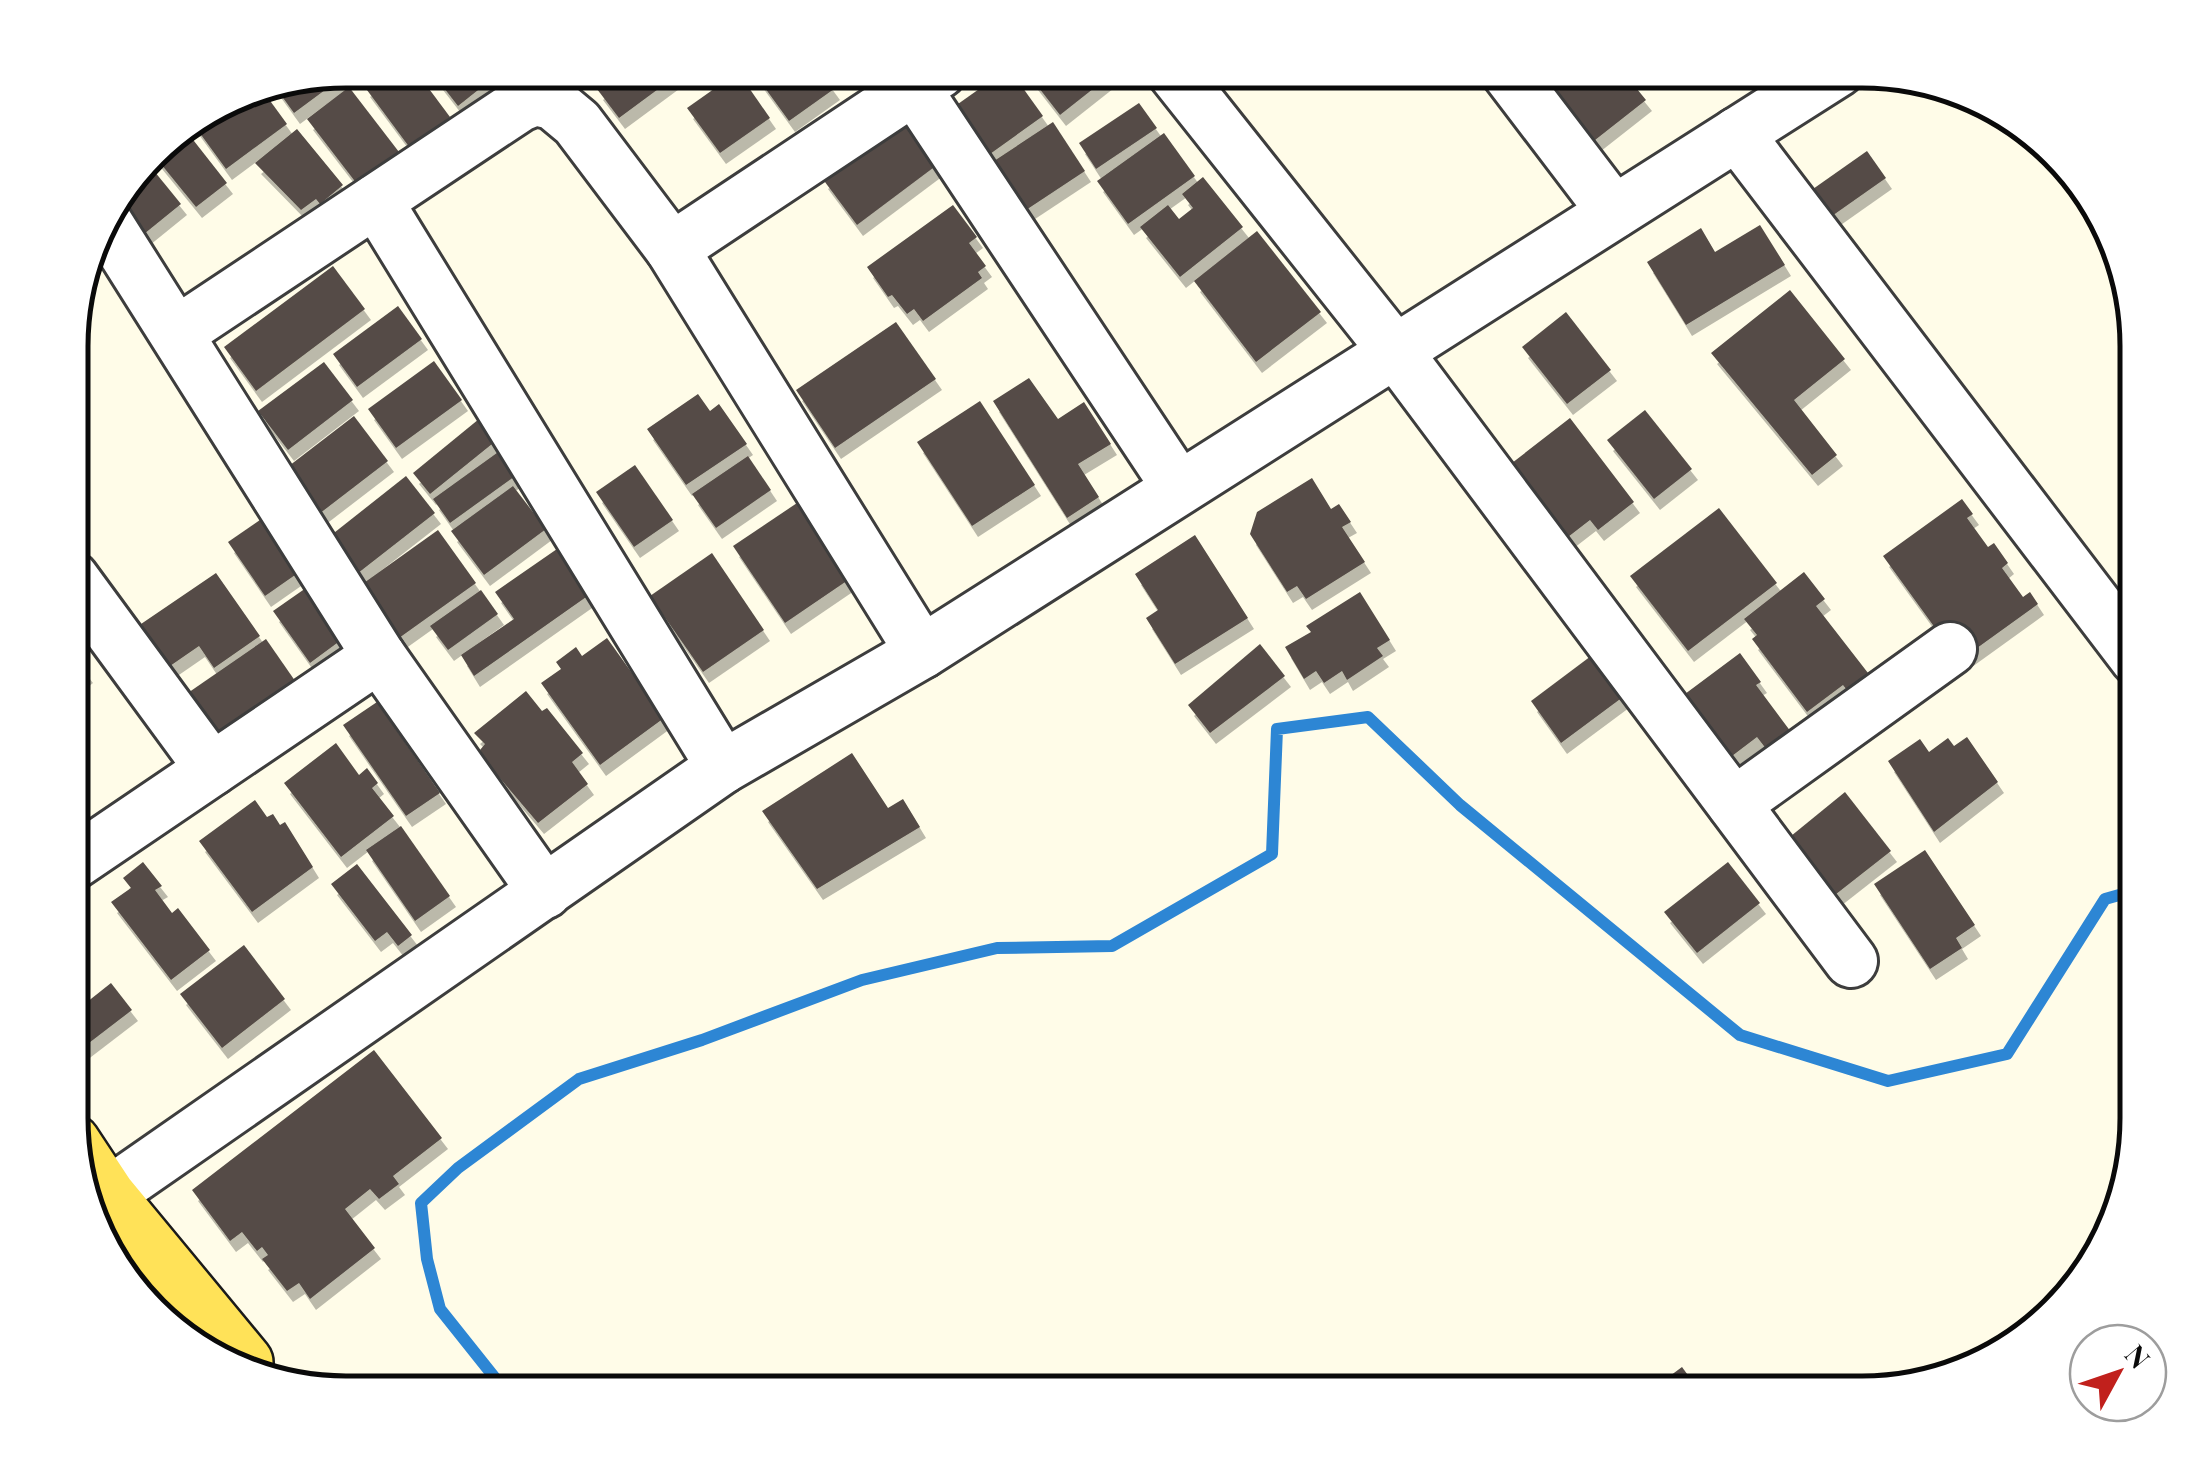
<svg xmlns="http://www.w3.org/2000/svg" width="2208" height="1463" font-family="'Playfair Display',serif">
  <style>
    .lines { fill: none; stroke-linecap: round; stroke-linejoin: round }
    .stream { stroke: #2d86d4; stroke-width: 12 }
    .building { fill: #544c46; filter: url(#shadow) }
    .minor-casing { stroke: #3d3d3d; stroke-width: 58 }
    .major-casing { stroke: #1b1b1b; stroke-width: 60 }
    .minor { stroke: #fff; stroke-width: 52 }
    .major { stroke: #ffe258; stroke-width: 55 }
    .rim { fill: none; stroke: #0a0a0a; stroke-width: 5 }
  </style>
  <defs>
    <filter id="shadow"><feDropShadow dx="6" dy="11" stdDeviation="0" flood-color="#0004"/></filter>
  </defs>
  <rect width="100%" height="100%" fill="#fffce8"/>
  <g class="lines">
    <path class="stream" d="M 507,1393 L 440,1309 L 427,1259 L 421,1203 L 458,1168 L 579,1079 L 702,1040 L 862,980 L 997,948 L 1112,946 L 1272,854 L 1277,729 L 1368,717 L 1460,805 L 1740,1035 L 1888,1081 L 2007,1054 L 2105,899 L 2137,890"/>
  </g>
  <g class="building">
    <path d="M 345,70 L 352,70 L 294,113 L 273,84 Z"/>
    <path d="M 385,70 L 415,70 L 450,117 L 410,148 L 364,86 Z"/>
    <path d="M 430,70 L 493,70 L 497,75 L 458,106 Z"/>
    <path d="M 622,70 L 684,70 L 619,118 L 597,89 Z"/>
    <path d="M 698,70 L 727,70 L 709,84 Z"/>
    <path d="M 752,70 L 820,70 L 834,89 L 789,121 Z"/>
    <path d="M 854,70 L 892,70 L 868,88 Z"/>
    <path d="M 1006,70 L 1010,70 L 1043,116 L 976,164 L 941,116 Z"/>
    <path d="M 1025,70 L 1117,70 L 1060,115 Z"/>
    <path d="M 1532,70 L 1631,70 L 1628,78 L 1646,100 L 1590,144 Z"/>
    <path d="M 738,72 L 770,118 L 720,153 L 687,108 Z"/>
    <path d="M 260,87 L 287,124 L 226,169 L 191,121 L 240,91 Z"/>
    <path d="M 349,87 L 399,152 L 357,184 L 307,119 Z"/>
    <path d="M 1139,103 L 1157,128 L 1096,169 L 1079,143 Z"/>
    <path d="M 903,119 L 937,165 L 857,225 L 822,178 Z"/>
    <path d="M 1053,122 L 1085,171 L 1023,212 L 991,163 Z"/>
    <path d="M 183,127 L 227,183 L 196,207 L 152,153 L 163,139 Z"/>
    <path d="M 297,129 L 343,185 L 320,204 L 316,199 L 301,210 L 255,163 Z"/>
    <path d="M 1164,133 L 1195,176 L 1128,224 L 1097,181 Z"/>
    <path d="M 1867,151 L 1886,178 L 1822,223 L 1803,196 Z"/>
    <path d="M 146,161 L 181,204 L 144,234 L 116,200 Z"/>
    <path d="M 1203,177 L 1243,227 L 1180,277 L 1140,227 L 1168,205 L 1179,219 L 1193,208 L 1182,194 Z"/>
    <path d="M 953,205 L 977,237 L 969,243 L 986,266 L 978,272 L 982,278 L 923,321 L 914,309 L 907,314 L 892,295 L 888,297 L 867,267 Z"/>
    <path d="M 1760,225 L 1785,265 L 1686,325 L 1647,262 L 1701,228 L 1715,252 Z"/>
    <path d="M 1257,231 L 1321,312 L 1256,362 L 1194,281 Z"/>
    <path d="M 333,266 L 365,309 L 256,391 L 224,347 Z"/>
    <path d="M 1790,290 L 1845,359 L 1794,400 L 1837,455 L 1812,475 L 1711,353 Z"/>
    <path d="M 398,306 L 422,339 L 357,387 L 333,354 Z"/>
    <path d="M 1566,312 L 1611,370 L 1567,404 L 1522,347 Z"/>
    <path d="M 896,322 L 936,379 L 835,448 L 796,390 Z"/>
    <path d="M 434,361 L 462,400 L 396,448 L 368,409 Z"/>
    <path d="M 324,362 L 353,400 L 288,450 L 258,411 Z"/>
    <path d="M 1029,378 L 1058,419 L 1084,402 L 1111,444 L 1078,464 L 1099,497 L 1067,518 L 993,401 Z"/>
    <path d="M 698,394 L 710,411 L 719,404 L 747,444 L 686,485 L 647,429 Z"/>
    <path d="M 980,401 L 1035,485 L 972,526 L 917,442 Z"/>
    <path d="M 1645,410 L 1692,469 L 1654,499 L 1607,440 Z"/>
    <path d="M 354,416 L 388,461 L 319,514 L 285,469 Z"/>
    <path d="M 1570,418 L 1634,502 L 1598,530 L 1590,520 L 1568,537 L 1512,463 Z"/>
    <path d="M 479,419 L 497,440 L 430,494 L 413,473 Z"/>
    <path d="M 501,450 L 518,474 L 450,523 L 433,499 Z"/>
    <path d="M 748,456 L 771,490 L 716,528 L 692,494 Z"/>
    <path d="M 635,465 L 673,520 L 634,547 L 596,492 Z"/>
    <path d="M 406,476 L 435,513 L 353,577 L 325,540 Z"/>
    <path d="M 1312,478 L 1331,509 L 1339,504 L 1351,522 L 1342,527 L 1365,562 L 1306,599 L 1297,586 L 1287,592 L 1250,534 L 1257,512 Z"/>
    <path d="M 513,486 L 546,529 L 484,575 L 451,531 Z"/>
    <path d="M 803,499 L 854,576 L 785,623 L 733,546 Z"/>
    <path d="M 1962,499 L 1973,514 L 1967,518 L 1988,547 L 1994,543 L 2008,563 L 2002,568 L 2023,597 L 2030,592 L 2038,604 L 1959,661 L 1883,556 Z"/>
    <path d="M 1719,508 L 1777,583 L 1688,651 L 1630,576 Z"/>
    <path d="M 270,513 L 308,566 L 265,596 L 228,542 Z"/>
    <path d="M 438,530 L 476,583 L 399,638 L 361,585 Z"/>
    <path d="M 1195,535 L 1248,618 L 1175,664 L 1146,618 L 1158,610 L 1135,574 Z"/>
    <path d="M 557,549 L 589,595 L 474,676 L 461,655 L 514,619 L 495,592 Z"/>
    <path d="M 712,553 L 764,630 L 703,672 L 650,596 Z"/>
    <path d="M 1804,572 L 1825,599 L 1816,606 L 1875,682 L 1853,698 L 1843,685 L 1807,712 L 1752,639 L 1757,635 L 1744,619 Z"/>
    <path d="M 216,573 L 260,636 L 214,668 L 199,646 L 170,666 L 141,624 Z"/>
    <path d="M 316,581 L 352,632 L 310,663 L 273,611 Z"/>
    <path d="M 481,590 L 498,614 L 448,650 L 430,626 Z"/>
    <path d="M 1360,592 L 1390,640 L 1377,648 L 1383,656 L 1347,680 L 1342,671 L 1324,683 L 1316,671 L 1304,679 L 1285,647 L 1311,632 L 1306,626 Z"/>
    <path d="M 607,638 L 664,718 L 600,765 L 541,683 L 561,669 L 556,662 L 576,647 L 582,656 Z"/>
    <path d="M 266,639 L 300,688 L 216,746 L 182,697 Z"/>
    <path d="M 1260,644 L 1285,676 L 1210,733 L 1188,705 Z"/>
    <path d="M 1599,650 L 1631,691 L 1561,743 L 1531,701 Z"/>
    <path d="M 72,653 L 87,672 L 72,684 Z"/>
    <path d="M 1740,653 L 1761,682 L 1756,685 L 1791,732 L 1767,750 L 1757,737 L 1732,756 L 1685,694 Z"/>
    <path d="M 526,691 L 542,711 L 547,708 L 583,753 L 572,762 L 588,784 L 538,823 L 493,770 L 480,750 L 485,744 L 474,733 Z"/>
    <path d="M 377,702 L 440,793 L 406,816 L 343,725 Z"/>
    <path d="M 1967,737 L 1998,782 L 1934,832 L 1888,761 L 1920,739 L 1929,752 L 1948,738 L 1954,746 Z"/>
    <path d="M 336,743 L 359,775 L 367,768 L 378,783 L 372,788 L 394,816 L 341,857 L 284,783 Z"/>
    <path d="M 852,753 L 888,808 L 903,799 L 920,827 L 817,889 L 762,811 Z"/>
    <path d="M 1845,792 L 1891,851 L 1826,902 L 1780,845 Z"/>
    <path d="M 255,800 L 267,817 L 273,814 L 280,825 L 285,822 L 313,867 L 252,912 L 199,841 Z"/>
    <path d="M 401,826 L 450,896 L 415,921 L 366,850 Z"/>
    <path d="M 1925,850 L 1975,925 L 1956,938 L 1962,948 L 1930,969 L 1874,884 Z"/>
    <path d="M 143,862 L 162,886 L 155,890 L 172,913 L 178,908 L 210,950 L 171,980 L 111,902 L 131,888 L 123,878 Z"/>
    <path d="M 1728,862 L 1760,903 L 1697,953 L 1664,912 Z"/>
    <path d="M 357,864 L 412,935 L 398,946 L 387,932 L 375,941 L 331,884 Z"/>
    <path d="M 244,945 L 285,999 L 222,1048 L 180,994 Z"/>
    <path d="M 111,983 L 132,1010 L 72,1056 L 72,1014 Z"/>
    <path d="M 374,1050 L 442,1138 L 393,1176 L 399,1184 L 379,1199 L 370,1189 L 345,1209 L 375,1248 L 310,1299 L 299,1283 L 287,1291 L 262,1259 L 268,1255 L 262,1247 L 257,1251 L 242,1232 L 230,1241 L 192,1190 Z"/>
    <path d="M 1682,1367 L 1701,1393 L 1647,1393 Z"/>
  </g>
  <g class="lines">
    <defs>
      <g id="minor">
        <path d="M 1172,70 L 1395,351 L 1851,961"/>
        <path d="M 1506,70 L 1614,212"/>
        <path d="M 914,88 L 1179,488"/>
        <path d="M 1737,134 L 2137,659"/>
        <path d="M 376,201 L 723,767"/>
        <path d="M 103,218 L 379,656 L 545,892"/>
        <path d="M 672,249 L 940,71"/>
        <path d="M 177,333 L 520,105 L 535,99 L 553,103 L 577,123 L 672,249 L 922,652"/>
        <path d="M 72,578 L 212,769"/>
        <path d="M 1734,804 L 1950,649"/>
        <path d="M 72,864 L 379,656"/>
        <path d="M 107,1195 L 723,767 L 922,652 L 1838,70"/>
      </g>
      <path id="major" d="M 72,1142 L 107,1195 L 245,1362"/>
    </defs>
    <use href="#minor" class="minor-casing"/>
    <use href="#major" class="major-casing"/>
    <use href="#minor" class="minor"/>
    <use href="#major" class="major"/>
  </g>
  <path d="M0 0H2208V1463H0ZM346 88H1862A258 258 0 0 1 2120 346V1118A258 258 0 0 1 1862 1376H346A258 258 0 0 1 88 1118V346A258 258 0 0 1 346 88Z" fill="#fff" fill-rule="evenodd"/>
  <path class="rim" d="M346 88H1862A258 258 0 0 1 2120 346V1118A258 258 0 0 1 1862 1376H346A258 258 0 0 1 88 1118V346A258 258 0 0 1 346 88Z"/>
  <g transform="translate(2118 1373) rotate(50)"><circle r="48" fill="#ffffff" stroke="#9d9d9d" stroke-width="2.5"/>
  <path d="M0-8L18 38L0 25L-18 38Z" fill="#c1201c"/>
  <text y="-15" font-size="28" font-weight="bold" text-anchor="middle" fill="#0a0a0a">N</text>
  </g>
</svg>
